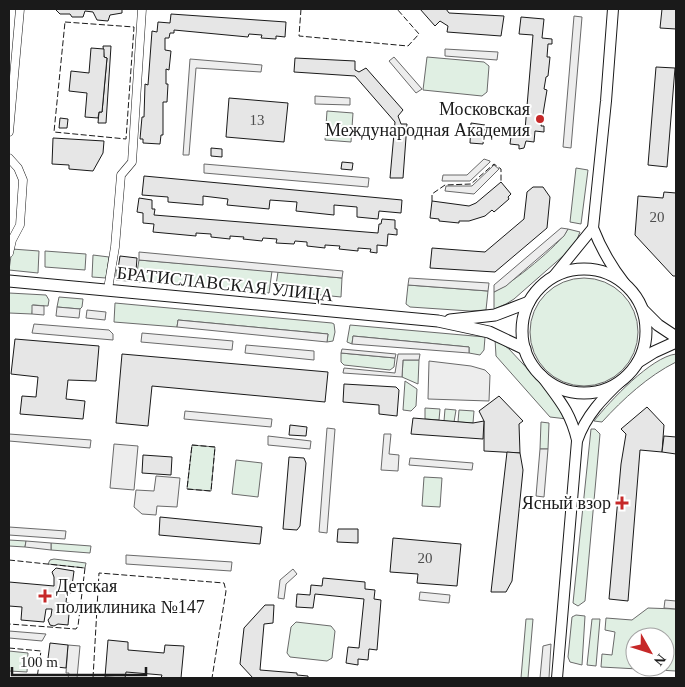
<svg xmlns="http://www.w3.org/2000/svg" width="685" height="687" font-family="Georgia,serif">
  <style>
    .green { fill: #e0efe3; stroke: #6a6a6a; fill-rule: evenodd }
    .parking { fill: #ededed; stroke: #6a6a6a }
    .building { fill: #e6e6e6; stroke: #1a1a1a }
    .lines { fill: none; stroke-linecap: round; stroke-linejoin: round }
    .minor-casing { stroke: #1a1a1a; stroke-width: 9 }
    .tertiary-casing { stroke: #1a1a1a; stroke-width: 12 }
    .secondary-casing { stroke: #1a1a1a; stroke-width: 13 }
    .minor { stroke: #fff; stroke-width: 8 }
    .tertiary { stroke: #fff; stroke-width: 10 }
    .secondary { stroke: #fff; stroke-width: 11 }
    .fence { stroke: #1a1a1a; stroke-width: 1; stroke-dasharray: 6 2.5; stroke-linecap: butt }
    .poi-dot { fill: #c62828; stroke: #fff; stroke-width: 2 }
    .labels { text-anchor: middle; stroke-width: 4; stroke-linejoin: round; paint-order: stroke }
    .number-label { font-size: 15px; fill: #4d4d4d }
    .poi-label { font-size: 18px; fill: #1a1a1a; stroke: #fff; text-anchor: end }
    .street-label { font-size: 18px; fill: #1a1a1a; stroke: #fff }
  </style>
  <rect width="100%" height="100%" fill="#fff"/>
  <g class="green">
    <path d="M 427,57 L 484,62 L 489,66 L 487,92 L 482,96 L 423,90 Z"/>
    <path d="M 327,111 L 353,113 L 351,142 L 325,140 Z"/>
    <path d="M 576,168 L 588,170 L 581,224 L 570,222 Z"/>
    <path d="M 568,229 L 580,232 L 575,244 L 563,256 L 514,299 L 506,304 L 494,309 L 494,292 C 511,284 560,245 568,229 Z"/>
    <path d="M 12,249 L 39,251 L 38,273 L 9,270 Z"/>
    <path d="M 45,251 L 86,254 L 85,270 L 45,267 Z"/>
    <path d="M 93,255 L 109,257 L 106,278 L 92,277 Z"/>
    <path d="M 139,260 L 272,271 L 269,293 L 116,280 L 116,270 L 137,272 Z"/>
    <path d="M 278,272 L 342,278 L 341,297 L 292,292 L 292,287 L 276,285 Z"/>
    <circle cx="584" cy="332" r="54"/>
    <path d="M 408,285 L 488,291 L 486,310 L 470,311 L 410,307 L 406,304 Z"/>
    <path d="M 9,293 L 46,295 L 49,300 L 48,306 L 33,305 L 32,314 L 9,313 Z"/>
    <path d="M 59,297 L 83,299 L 82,307 L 80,309 L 57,307 Z"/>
    <path d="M 115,303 L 332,323 L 334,324 L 335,332 L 333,341 L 327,342 L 328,334 L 178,320 L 177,327 L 114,322 Z"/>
    <path d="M 350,325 L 485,337 L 484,350 L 480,355 L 469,353 L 469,347 L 353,336 L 352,344 L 347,342 Z"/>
    <path d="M 495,339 L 509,349 L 549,392 L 567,419 L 550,417 L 496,356 Z"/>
    <path d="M 341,353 L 395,358 L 394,367 L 390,370 L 344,365 L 341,362 Z"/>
    <path d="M 676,354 L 676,362 C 648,376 623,399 602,422 L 594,421 C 610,401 651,357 676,354 Z"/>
    <path d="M 403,360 L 419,360 L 418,384 L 402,377 Z"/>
    <path d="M 405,381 L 417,389 L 416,406 L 411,411 L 403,410 Z"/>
    <path d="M 425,408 L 440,409 L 439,420 L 425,419 Z"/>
    <path d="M 445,409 L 456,410 L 454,422 L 444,421 Z"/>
    <path d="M 459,410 L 474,411 L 473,423 L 458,422 Z"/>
    <path d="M 541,422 L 549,423 L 548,449 L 540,449 Z"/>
    <path d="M 591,429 L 595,429 L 600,434 L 585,601 L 578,606 L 573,603 Z"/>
    <path d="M 192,445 L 215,447 L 211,491 L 187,489 Z"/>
    <path d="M 236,460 L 262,463 L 258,497 L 232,494 Z"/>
    <path d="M 424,477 L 442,478 L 440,507 L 422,506 Z"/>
    <path d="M 9,540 L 26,541 L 25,547 L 9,546 Z"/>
    <path d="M 51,543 L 91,546 L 90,553 L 51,550 Z"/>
    <path d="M 54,559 L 86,563 L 85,568 L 48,564 L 50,560 Z"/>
    <path d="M 648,608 L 676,609 L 676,671 L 601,667 L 602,654 L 612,655 L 615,632 L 605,630 L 606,618 L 632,620 ZM 635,637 L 665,637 L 665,667 L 635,667 Z"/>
    <path d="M 576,615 L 585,616 L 582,665 L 570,662 L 568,657 L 572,617 Z"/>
    <path d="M 526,619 L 533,619 L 528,678 L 521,678 Z"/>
    <path d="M 592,619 L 600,619 L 596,666 L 587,665 Z"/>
    <path d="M 296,622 L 331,626 L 335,631 L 332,658 L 327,661 L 290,657 L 287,653 L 291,627 Z"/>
    <path d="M 9,651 L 28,653 L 27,672 L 9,671 Z"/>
  </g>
  <g class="parking">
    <path d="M 574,16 L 582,17 L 571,148 L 563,147 Z"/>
    <path d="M 445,49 L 498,52 L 497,60 L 445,56 Z"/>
    <path d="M 394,57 L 422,89 L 416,93 L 389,61 Z"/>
    <path d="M 190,59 L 262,65 L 261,72 L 196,68 L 189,155 L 183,155 Z"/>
    <path d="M 315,96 L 350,98 L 350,105 L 315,104 Z"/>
    <path d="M 484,159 L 490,161 L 490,162 L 470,181 L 442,181 L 443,175 L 467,175 Z"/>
    <path d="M 204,164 L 369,178 L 368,187 L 204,173 Z"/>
    <path d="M 494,165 L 499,169 L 474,194 L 445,191 L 446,186 L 472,186 Z"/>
    <path d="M 561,228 L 568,229 L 564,236 L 506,286 L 494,292 L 494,285 Z"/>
    <path d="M 139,252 L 343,271 L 342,278 L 139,260 Z"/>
    <path d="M 409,278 L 489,283 L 488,291 L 408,285 Z"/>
    <path d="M 32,305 L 44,306 L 44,315 L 32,314 Z"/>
    <path d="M 57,307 L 80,309 L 79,318 L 56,316 Z"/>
    <path d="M 87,310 L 106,312 L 105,320 L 86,318 Z"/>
    <path d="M 178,320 L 328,334 L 327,342 L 177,327 Z"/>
    <path d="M 34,324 L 109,330 L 113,334 L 113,340 L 32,333 Z"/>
    <path d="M 142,333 L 233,341 L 232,350 L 141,342 Z"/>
    <path d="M 353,336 L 469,347 L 469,353 L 352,344 Z"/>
    <path d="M 246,345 L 314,351 L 314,360 L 245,353 Z"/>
    <path d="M 342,349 L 396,354 L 395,358 L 341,353 Z"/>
    <path d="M 398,354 L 420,354 L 419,360 L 403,360 L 402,377 L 343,373 L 344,368 L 395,373 Z"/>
    <path d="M 429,361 L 471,366 L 485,370 L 490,375 L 489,401 L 428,399 Z"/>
    <path d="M 185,411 L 272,419 L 271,427 L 184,419 Z"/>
    <path d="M 327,428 L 335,429 L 327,533 L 319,532 Z"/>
    <path d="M 9,434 L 91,440 L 90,448 L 9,441 Z"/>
    <path d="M 384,434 L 391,434 L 389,454 L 399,455 L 398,471 L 381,470 Z"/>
    <path d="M 268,436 L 311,441 L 310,449 L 268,445 Z"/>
    <path d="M 114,444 L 138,446 L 134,490 L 110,488 Z"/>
    <path d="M 540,449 L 548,449 L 544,497 L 536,496 Z"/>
    <path d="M 410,458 L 473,463 L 472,470 L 409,465 Z"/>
    <path d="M 156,476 L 180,478 L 177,507 L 157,506 L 156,515 L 142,514 L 134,507 L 136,490 L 154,491 Z"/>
    <path d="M 9,527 L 66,531 L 65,539 L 9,535 Z"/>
    <path d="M 26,541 L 51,543 L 51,550 L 25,547 Z"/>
    <path d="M 126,555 L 232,562 L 231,571 L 126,564 Z"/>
    <path d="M 293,569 L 297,574 L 286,584 L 284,599 L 278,598 L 280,580 Z"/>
    <path d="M 420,592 L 450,595 L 449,603 L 419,600 Z"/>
    <path d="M 665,600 L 676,601 L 676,609 L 664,608 Z"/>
    <path d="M 9,631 L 46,634 L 42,641 L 9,638 Z"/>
    <path d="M 551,644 L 549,678 L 540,678 L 543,646 Z"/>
    <path d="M 68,645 L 80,646 L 77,678 L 68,678 L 69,673 L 66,673 Z"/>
  </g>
  <g class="building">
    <path d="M 55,9 L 122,9 L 122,13 L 110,15 L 108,21 L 97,20 L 93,12 L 85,11 L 83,17 L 72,17 L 70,14 L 60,14 Z"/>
    <path d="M 420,9 L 446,9 L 449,13 L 504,16 L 501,36 L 447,32 L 448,26 L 440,21 L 435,26 Z"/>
    <path d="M 662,9 L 676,9 L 676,29 L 660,28 Z"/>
    <path d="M 171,14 L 286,22 L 285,37 L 276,36 L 276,39 L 261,38 L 262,35 L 249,34 L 248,37 L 174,30 L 174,33 L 170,33 L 169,38 L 165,38 L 165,50 L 171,51 L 169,70 L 166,69 L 166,84 L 168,84 L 167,102 L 163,102 L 163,135 L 161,135 L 160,144 L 143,143 L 143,139 L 140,139 L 142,117 L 144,117 L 145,84 L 148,85 L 152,31 L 157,32 L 158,22 L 170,23 Z"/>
    <path d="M 521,17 L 544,19 L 542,38 L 552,39 L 552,44 L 548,44 L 547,57 L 550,57 L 548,76 L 546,77 L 544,89 L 547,90 L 541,126 L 544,126 L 544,132 L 535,131 L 534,142 L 526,141 L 524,148 L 519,149 L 519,145 L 510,144 L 512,129 L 525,130 L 533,35 L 519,34 Z"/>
    <path d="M 103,46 L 111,46 L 106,123 L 98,123 L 99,112 L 102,112 L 107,58 L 104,57 Z"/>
    <path d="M 91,48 L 104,49 L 104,57 L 107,58 L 102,112 L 99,112 L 98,118 L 85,117 L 87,93 L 69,91 L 71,71 L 89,73 Z"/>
    <path d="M 295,58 L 355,61 L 355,70 L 359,72 L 366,68 L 403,110 L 398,116 L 401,124 L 407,124 L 403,178 L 390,178 L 395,122 L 355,76 L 294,72 Z"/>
    <path d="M 656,67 L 675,68 L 667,167 L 648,165 Z"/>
    <path d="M 229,98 L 288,103 L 284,142 L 226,137 Z"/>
    <path d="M 60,118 L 68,119 L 67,128 L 59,128 Z"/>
    <path d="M 471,123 L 485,125 L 483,144 L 470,143 Z"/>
    <path d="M 53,138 L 104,141 L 103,153 L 93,171 L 69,169 L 69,165 L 52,164 Z"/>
    <path d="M 211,148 L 222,149 L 222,157 L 211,156 Z"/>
    <path d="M 342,162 L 353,163 L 352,170 L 341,169 Z"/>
    <path d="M 144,176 L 402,200 L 401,213 L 379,211 L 378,219 L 357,217 L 357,207 L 334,205 L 334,215 L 296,211 L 297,202 L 270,200 L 269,209 L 227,205 L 228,199 L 203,196 L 203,205 L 168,202 L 168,197 L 142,195 Z"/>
    <path d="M 501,182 L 511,194 L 508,197 L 509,199 L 494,212 L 492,210 L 485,216 L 469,221 L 459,221 L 459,223 L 439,221 L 439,219 L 430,218 L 432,201 L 469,206 L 476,203 Z"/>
    <path d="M 533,187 L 543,187 L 550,197 L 547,228 L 495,272 L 430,268 L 432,248 L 485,252 L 524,219 L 527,192 Z"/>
    <path d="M 664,192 L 676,193 L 676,276 L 673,276 L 635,235 L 638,196 L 663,198 Z"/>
    <path d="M 139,198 L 152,200 L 152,209 L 155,209 L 154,215 L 378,233 L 379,224 L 381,224 L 382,219 L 395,220 L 395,229 L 397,229 L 397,235 L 388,234 L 387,246 L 377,245 L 377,253 L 370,252 L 371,249 L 358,248 L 358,251 L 339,249 L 340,246 L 325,245 L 325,248 L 307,246 L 307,242 L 295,241 L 294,244 L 276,243 L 277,239 L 263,238 L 262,241 L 243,239 L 244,237 L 230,236 L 230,239 L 211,237 L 211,234 L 196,233 L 196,236 L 153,232 L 154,224 L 143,223 L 143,213 L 137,212 Z"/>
    <path d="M 120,256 L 137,258 L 136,271 L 118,269 Z"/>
    <path d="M 15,339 L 99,346 L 96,381 L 68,380 L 66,399 L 85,401 L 83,419 L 20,414 L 22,396 L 36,397 L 38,377 L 11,374 Z"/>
    <path d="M 122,354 L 328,372 L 325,402 L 152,386 L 148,426 L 116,423 Z"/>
    <path d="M 344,384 L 396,387 L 399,390 L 397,416 L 379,414 L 379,405 L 343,402 Z"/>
    <path d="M 499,396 L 523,421 L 519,424 L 520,453 L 484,451 L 484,421 L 479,411 Z"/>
    <path d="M 647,407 L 664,425 L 662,452 L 640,450 L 628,601 L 609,599 L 621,464 L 626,434 L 621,429 Z"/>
    <path d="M 413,418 L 473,423 L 484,421 L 483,439 L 411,434 Z"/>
    <path d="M 290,425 L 307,427 L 306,436 L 289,435 Z"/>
    <path d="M 664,436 L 676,437 L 676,454 L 662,452 Z"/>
    <path d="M 507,452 L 520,453 L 523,470 L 512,581 L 506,592 L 491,592 Z"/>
    <path d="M 143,455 L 172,457 L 171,475 L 142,473 Z"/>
    <path d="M 289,457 L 304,458 L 306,463 L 300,526 L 297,530 L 283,529 Z"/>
    <path d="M 160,517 L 262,527 L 260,544 L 159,535 Z"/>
    <path d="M 338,529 L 358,529 L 358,543 L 337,542 Z"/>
    <path d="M 393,538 L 461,544 L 457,586 L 417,583 L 418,574 L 390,572 Z"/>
    <path d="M 56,568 L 74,571 L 71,593 L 67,592 L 66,603 L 70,603 L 68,625 L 58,624 L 54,626 L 50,625 L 48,620 L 51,616 L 52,609 L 46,609 L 44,622 L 21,620 L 22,607 L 9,606 L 9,574 L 9,582 L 54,586 L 54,577 L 52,572 Z"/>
    <path d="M 323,578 L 365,582 L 365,589 L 375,590 L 374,599 L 381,600 L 377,650 L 369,649 L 368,660 L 358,659 L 358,665 L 346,663 L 348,647 L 359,648 L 364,599 L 315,594 L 313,608 L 296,607 L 297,594 L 310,595 L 311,585 L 322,586 Z"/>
    <path d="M 265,605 L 274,605 L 273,623 L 264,624 L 260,670 L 297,673 L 297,675 L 308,676 L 308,678 L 253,678 L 240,664 L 244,628 Z"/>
    <path d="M 108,640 L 128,642 L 128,650 L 164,653 L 165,645 L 184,646 L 181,678 L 161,678 L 162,675 L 126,672 L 125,678 L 105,677 Z"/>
    <path d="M 50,643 L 68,645 L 66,668 L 47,666 Z"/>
  </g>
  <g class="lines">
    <defs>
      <g id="minor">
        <path d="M 9,132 L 20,9"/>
        <path d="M 9,158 L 18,168 L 23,180 L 20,225 L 12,240 L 9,253"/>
        <path d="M 108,289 L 115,247 L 121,175 L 132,162 L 142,9"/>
      </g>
      <g id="tertiary">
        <path d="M 613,9 L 606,101 L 593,228 C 601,249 611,266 625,284"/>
        <path d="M 553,277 L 593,228"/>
        <path d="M 541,375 C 558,399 570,410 577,440"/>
        <path d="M 557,678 L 577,441 C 586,415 603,398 622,380"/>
      </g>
      <g id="secondary">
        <circle cx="584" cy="331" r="62"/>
        <path d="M 9,281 L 438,321 L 489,332 L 525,349"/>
        <path d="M 643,310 L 658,325 L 676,337"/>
        <path d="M 450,320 L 495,315 L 529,302"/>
        <path d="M 638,362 L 654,352 L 676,342"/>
      </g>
    </defs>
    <use href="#minor" class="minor-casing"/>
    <use href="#tertiary" class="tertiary-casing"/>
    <use href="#secondary" class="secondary-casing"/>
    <use href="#minor" class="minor"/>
    <use href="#tertiary" class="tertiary"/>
    <use href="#secondary" class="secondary"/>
    <g class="fence">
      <path d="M 301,9 L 299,36 L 408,46 L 419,34 L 397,9"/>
      <path d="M 65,22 L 134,27 L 126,139 L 54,132 Z"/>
      <path d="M 432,201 L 432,194 L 445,185 L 471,184 L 494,164 L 501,169 L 501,182"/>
      <path d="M 192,445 L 215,447 L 211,491 L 187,489 Z"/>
      <path d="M 9,560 L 85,568 L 78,626 L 76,629 L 9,624"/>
      <path d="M 9,648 L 41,651 L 37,678"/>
      <path d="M 93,678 L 99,573 L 224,583 L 226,591 L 212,678"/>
    </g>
  </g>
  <g class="poi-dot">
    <circle cx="540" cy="119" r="5"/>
    <path d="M619.5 495.5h5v5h5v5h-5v5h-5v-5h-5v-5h5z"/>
    <path d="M42.5 588.5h5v5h5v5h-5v5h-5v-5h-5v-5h5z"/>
  </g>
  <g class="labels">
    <g class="number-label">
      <text x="257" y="125">13</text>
      <text x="657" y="222">20</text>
      <text x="425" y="563">20</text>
    </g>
    <g class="poi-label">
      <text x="530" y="115">Московская<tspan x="530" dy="21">Международная Академия</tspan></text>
      <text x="611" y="509">Ясный взор</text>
      <text x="56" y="592" text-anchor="start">Детская<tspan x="56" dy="21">поликлиника №147</tspan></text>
    </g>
    <g class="street-label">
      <text transform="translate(225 284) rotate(6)" y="6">БРАТИСЛАВСКАЯ УЛИЦА</text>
    </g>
  </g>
  <rect width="685" height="687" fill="none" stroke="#1a1a1a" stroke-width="20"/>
  <g transform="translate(650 652) rotate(129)"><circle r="24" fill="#ffffff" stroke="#a3a3a3"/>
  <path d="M0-4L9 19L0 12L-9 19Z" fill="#c62828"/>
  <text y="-8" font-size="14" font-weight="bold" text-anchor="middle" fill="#1a1a1a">N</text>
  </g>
  <path d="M12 667v8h134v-8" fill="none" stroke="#1a1a1a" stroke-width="2.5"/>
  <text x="20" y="667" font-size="15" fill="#1a1a1a" stroke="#ffffff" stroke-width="4" paint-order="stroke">100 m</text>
</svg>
